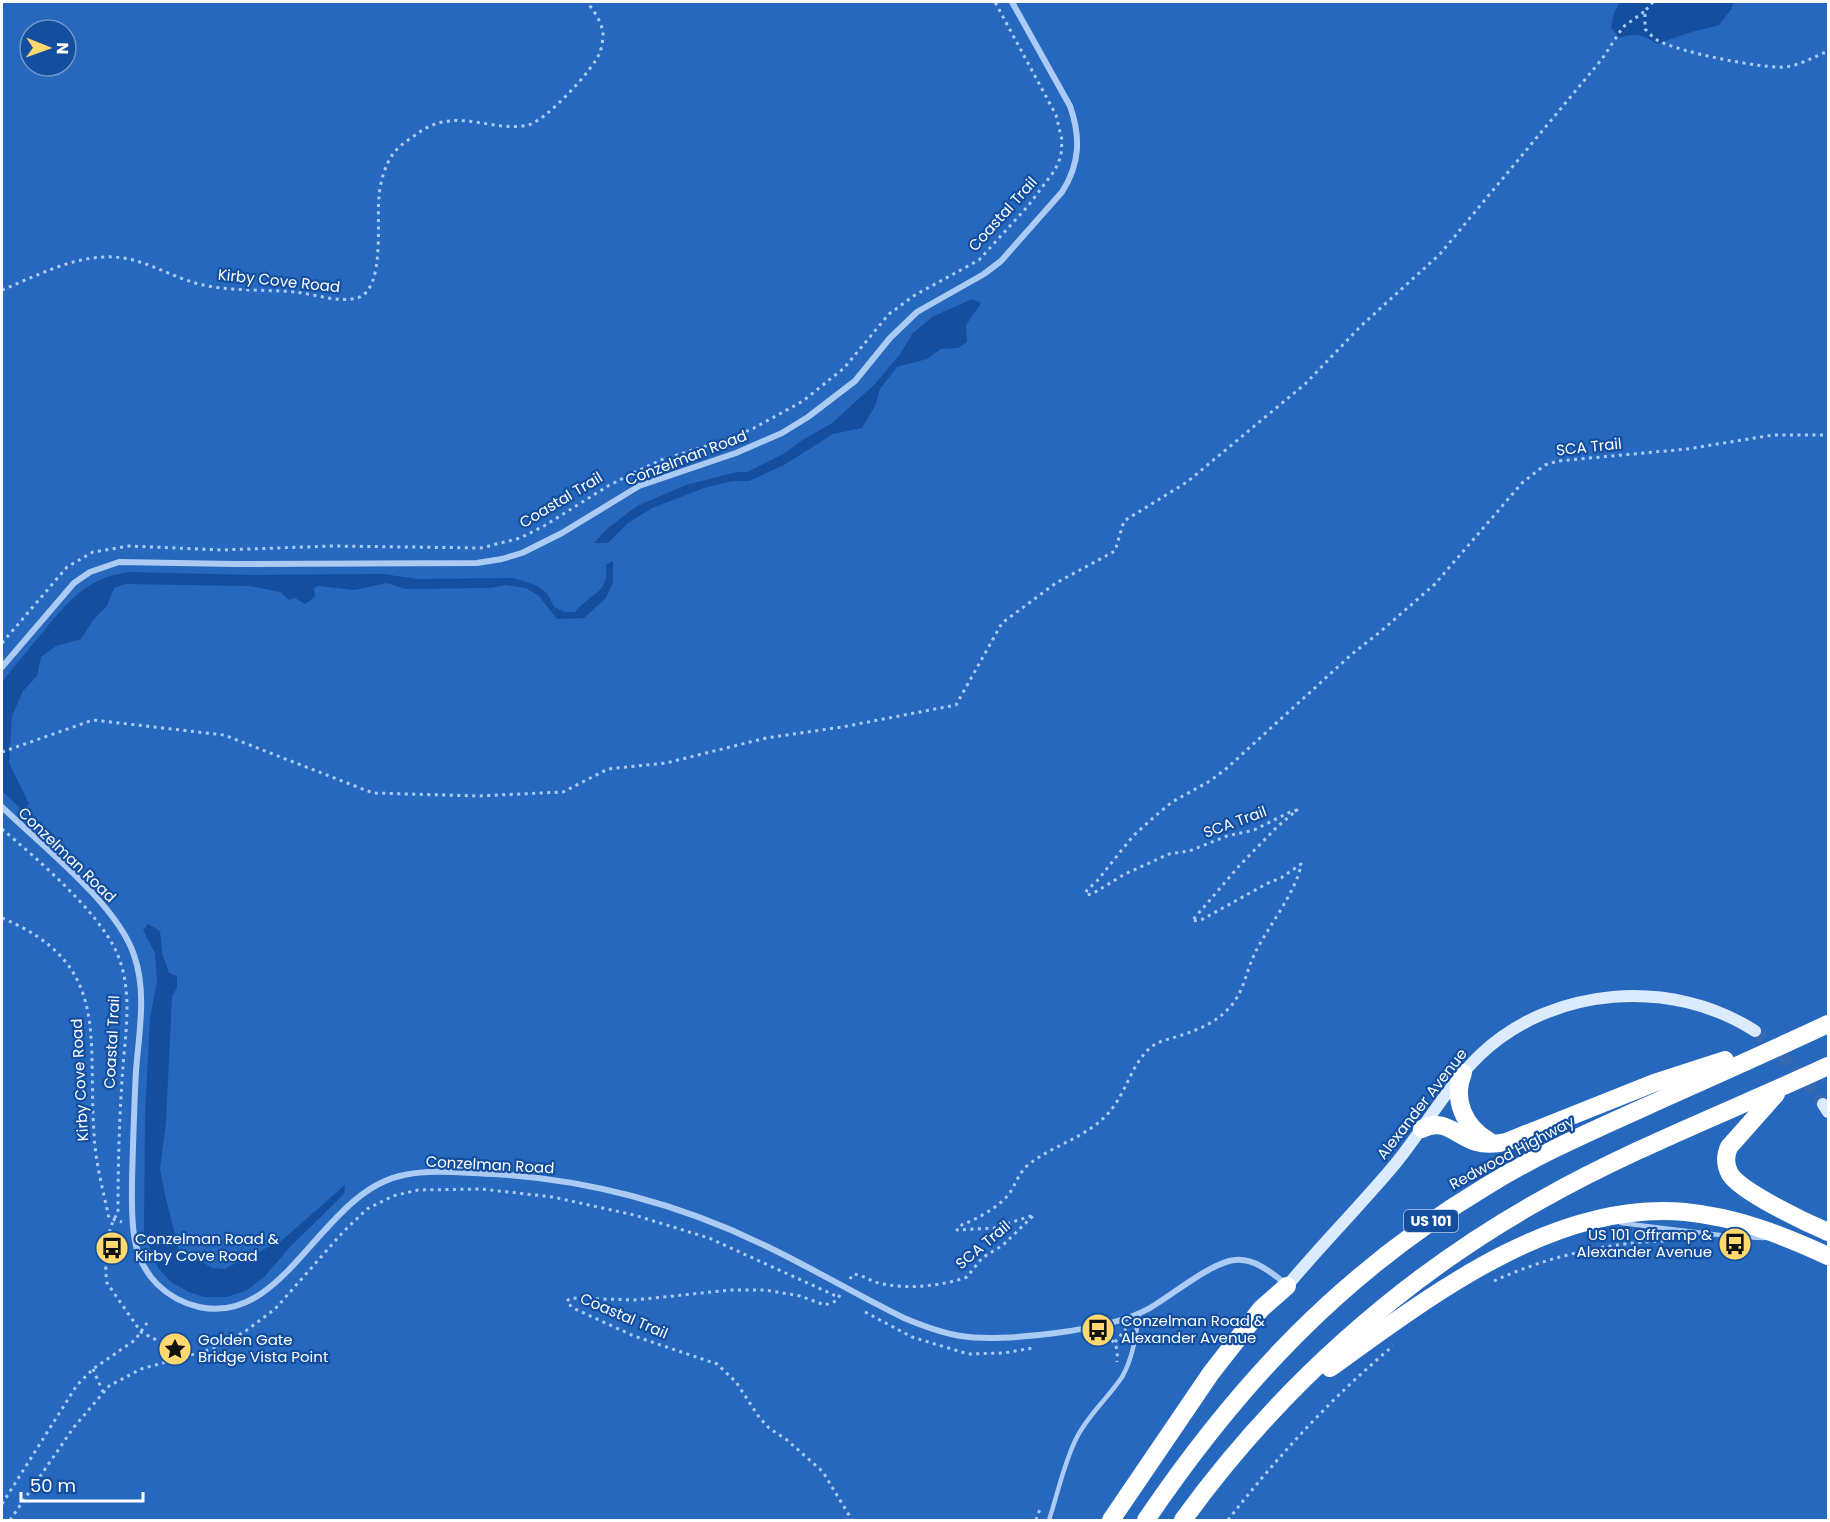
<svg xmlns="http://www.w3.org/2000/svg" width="1830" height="1522" font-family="Poppins,sans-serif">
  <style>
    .green { fill: #2668bd; fill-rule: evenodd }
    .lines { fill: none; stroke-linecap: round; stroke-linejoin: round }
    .secondary-tunnel { stroke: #3669ad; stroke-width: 12; stroke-dasharray: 12 6; stroke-linecap: butt }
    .path { stroke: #abcbf4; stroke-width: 3; stroke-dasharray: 3 4.5; stroke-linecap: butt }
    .service { stroke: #abcbf4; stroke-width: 4.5 }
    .minor { stroke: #abcbf4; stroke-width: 6 }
    .secondary { stroke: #dbeafd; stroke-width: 12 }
    .motorway { stroke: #fff; stroke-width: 18 }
    .labels { text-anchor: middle; stroke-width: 4.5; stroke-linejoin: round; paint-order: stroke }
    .shield { fill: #134e9f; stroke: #b8cae2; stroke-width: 1.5 }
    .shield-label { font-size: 14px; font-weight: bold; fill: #fff }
    .street-label { font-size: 15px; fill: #fff; stroke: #134e9f }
    .poi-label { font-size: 15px; fill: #fff; stroke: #134e9f; text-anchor: start }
  </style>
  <rect width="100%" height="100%" fill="#134e9f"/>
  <path class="green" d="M 2,2 L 1620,2 L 1614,13 L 1611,27 L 1619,38 C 1633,32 1646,35 1657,44 L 1688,33 L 1719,25 L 1732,8 L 1734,2 L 1828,2 L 1828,1520 L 2,1520 L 2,791 L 23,811 L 29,804 L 9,763 L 12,716 L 23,691 L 37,676 L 41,657 L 56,646 L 81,639 L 94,619 L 107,606 L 114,588 L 125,584 L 250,586 L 280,592 L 289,600 L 295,598 L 305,604 L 315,597 L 314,588 L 318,586 L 355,590 L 387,583 L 405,589 L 489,588 L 506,585 L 526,588 L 539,596 L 557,619 L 584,618 L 606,598 L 613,583 L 613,561 L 606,565 C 610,593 590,593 575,612 L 565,612 L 554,607 L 547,593 L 535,585 L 513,578 L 418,579 L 382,574 L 252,575 L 129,572 C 83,578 65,606 37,639 C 25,654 12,668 2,683 ZM 30,30 L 66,30 L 66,66 L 30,66 ZM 972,299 L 981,303 L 966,325 L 967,342 L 958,348 L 941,349 L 927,359 L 897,367 L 880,389 L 875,406 L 862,428 L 833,434 L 784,465 L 749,481 L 733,481 L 704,488 L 652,508 L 628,523 L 608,543 L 594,543 L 608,528 L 637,506 L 686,485 L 737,472 L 747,472 L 785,453 L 801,441 L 832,423 L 875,384 L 900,354 L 913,333 L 932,317 ZM 148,924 L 160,931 L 162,953 L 169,973 L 177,976 L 177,988 L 172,996 L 166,1122 L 160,1169 L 165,1195 L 179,1250 L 213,1268 L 224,1269 L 281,1241 L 345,1185 L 344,1194 L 292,1245 L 264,1277 L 246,1291 L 226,1297 L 204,1297 L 189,1292 L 171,1282 L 158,1268 L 144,1233 L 145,1112 L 150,1019 L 157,981 L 155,953 L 143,930 Z"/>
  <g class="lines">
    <path class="secondary-tunnel" d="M 1755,1031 L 1795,1067 L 1823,1104"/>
    <g class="path">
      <path d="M 1653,2 L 1645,11 L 1645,29 C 1649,33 1654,39 1659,41 C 1679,52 1763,69 1785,67 C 1801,65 1814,57 1828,51"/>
      <path d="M 2,290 C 34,277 69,258 105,257 C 137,255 165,274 195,283 C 227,292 262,289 295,292 C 315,294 338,303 357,298 C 386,290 376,220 379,197 C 380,183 385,165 393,154 C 400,144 412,138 421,131 C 458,107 493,133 528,125 C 546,121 594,69 600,52 C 602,47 603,38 603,34 C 602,22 594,11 587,2"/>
      <path d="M 2,643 L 67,567 L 93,552 L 129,546 L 222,550 L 332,546 L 481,548 L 520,538 L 544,526 L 608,486 L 631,474 L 661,460 L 729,439 L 754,428 L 803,401 L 844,368 L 889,314 L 915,295 L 979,260 L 1028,206 L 1055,170 L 1061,156 L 1062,140 L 1056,115 L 995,2"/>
      <path d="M 2,752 L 93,720 L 224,735 L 373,793 L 478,796 L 563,792 L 608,769 L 666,763 L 766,738 L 842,727 L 956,705 L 1002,623 L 1056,583 L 1115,551 L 1124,521 L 1187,482 L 1305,384 L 1362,325 L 1440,254 L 1602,59 L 1623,27 L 1645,11"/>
      <path d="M 2,829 C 36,858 97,910 116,951 C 135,992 124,1038 122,1081 C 119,1125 118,1169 118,1213 C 106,1227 104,1266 107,1283 L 141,1332 L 189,1357"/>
      <path d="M 2,918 C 112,964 87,1036 94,1133 C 95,1161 103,1190 109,1218 L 122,1222"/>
      <path d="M 850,1279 L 853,1274 C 863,1275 870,1281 879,1283 C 906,1290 942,1286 967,1277 L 982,1258 L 1003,1245 L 1034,1215 L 994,1228 L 957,1230 L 959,1226 C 975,1220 1002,1206 1011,1191 C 1017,1181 1019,1173 1028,1165 C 1057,1142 1092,1137 1114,1106 C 1127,1088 1133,1063 1150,1048 C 1158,1041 1169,1039 1179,1036 C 1198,1030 1217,1022 1230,1007 C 1244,992 1246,971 1255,953 C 1266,930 1298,889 1301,864 L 1281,878 L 1268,883 L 1201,920 L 1192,921 L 1239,866 L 1277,827 L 1297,810 L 1290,812 L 1254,830 L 1227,836 L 1189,851 L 1169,854 L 1125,874 L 1092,894 L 1086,895 L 1087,890 L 1097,881 L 1133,836 L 1153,818 L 1172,802 L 1210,781 L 1227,768 L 1352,654 L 1380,632 L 1435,584 L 1522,483 L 1545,465 L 1558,461 L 1687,449 L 1773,435 L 1828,435"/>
      <path d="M 1494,1281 C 1548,1256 1610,1242 1668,1241"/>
      <path d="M 840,1295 L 836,1301 L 825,1305 L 800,1296 L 765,1290 L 731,1290 L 634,1300 L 571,1298 L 568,1300 L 567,1303 L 575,1309 L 634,1336 L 717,1364 L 736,1382 L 759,1417 L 769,1428 L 787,1440 L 823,1472 L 852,1520"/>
      <path d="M 865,1312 L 912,1337 L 968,1354 L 1004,1353 L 1033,1348"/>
      <path d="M 1106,1335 C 1117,1343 1118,1349 1117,1362"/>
      <path d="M 1115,1342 L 1126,1329"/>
      <path d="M 93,1369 L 103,1392"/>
      <path d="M 2,1504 L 77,1385 L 93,1369 L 135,1340 L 147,1323"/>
      <path d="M 10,1520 L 74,1427 L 109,1386 L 141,1369 L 219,1347 L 247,1330 L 275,1309 L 343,1232 L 367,1209 L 393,1196 L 418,1190 L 481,1189 L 553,1197 L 634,1215 L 709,1238 L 836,1296"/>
      <path d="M 1036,1520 L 1040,1509"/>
      <path d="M 1228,1520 C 1277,1457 1332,1397 1393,1346"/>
    </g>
    <g class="service">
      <path d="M 1621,1223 L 1736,1237 L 1764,1238"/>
      <path d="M 1049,1520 C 1058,1493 1064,1462 1077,1437 C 1089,1414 1108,1398 1122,1377 C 1133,1358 1136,1335 1139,1314"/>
    </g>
    <g class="minor">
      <path d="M 2,667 L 74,583 L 90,572 L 119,562 L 235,564 L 477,563 L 502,559 L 522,553 L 562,533 L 639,486 L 736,453 L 782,433 L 808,417 L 855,381 L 890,338 L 917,312 L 984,274 L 1001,261 L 1062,192 C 1080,164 1081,137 1070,106 L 1012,2"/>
      <path d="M 2,807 C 41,845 117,904 134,955 C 147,992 139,1032 136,1071 C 134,1107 133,1144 132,1181 C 132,1217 129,1256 157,1284 C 169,1296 182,1303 199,1307 C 287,1326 321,1191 404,1175 C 432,1169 464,1173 493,1174 C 586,1179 680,1204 764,1245 C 812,1268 857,1295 904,1318 C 923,1326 941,1333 961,1336 C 1002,1343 1111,1330 1148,1309 C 1170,1297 1211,1262 1235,1260 C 1255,1258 1272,1273 1287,1285"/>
    </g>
    <g class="secondary">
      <path d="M 1823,1104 L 1828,1112"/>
      <path d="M 1287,1286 C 1322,1244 1361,1205 1396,1163 C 1425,1127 1447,1087 1480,1055 C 1552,986 1672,977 1755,1031"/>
    </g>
    <g class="motorway">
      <path d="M 1463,1073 C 1452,1099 1464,1127 1489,1141"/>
      <path d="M 1776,1094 L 1729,1147 C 1725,1156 1725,1165 1730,1174 C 1741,1192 1807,1223 1828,1232"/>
      <path d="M 1422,1129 C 1443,1117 1457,1136 1476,1142 C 1486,1145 1496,1144 1506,1142 L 1654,1083 L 1725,1060"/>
      <path d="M 1330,1368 C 1430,1296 1554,1200 1685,1212 C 1736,1217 1783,1235 1828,1256"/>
      <path d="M 1111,1520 L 1211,1373 L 1261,1309 L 1287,1286"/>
      <path d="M 1146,1520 C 1239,1383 1342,1273 1485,1187 C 1536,1155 1592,1131 1647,1106 C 1707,1079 1768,1052 1828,1024"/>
      <path d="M 1183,1520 C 1277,1390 1401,1278 1541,1200 C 1633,1148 1733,1110 1828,1066"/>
    </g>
  </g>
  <defs>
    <symbol id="bus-disc" viewBox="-11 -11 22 22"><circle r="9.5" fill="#ffd86f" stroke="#134e9f"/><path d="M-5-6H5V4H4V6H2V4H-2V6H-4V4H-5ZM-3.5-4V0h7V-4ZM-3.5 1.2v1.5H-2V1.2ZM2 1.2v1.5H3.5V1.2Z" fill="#111"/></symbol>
    <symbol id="sight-disc" viewBox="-11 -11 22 22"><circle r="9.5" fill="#ffd86f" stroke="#134e9f"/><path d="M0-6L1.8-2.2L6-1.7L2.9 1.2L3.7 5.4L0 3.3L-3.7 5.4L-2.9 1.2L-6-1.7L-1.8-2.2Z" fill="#111"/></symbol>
  </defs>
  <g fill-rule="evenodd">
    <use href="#bus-disc" x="1716" y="1225" width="38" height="38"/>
    <use href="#bus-disc" x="93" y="1229" width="38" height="38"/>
    <use href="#bus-disc" x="1079" y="1311" width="38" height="38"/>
    <use href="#sight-disc" x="156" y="1330" width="38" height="38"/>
  </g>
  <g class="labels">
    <rect class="shield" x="1404" y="1210" width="54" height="22" rx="4.5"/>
    <g class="shield-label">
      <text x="1431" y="1226">US 101</text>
    </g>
    <g class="street-label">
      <text transform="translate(1003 214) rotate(-48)" y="5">Coastal Trail</text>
      <text transform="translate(279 281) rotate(6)" y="5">Kirby Cove Road</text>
      <text transform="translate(1589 447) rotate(-6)" y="5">SCA Trail</text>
      <text transform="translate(686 458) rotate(-21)" y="5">Conzelman Road</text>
      <text transform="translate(561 500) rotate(-31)" y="5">Coastal Trail</text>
      <text transform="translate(1235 822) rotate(-20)" y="5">SCA Trail</text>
      <text transform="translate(67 855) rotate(44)" y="5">Conzelman Road</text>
      <text transform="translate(112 1042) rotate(-87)" y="5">Coastal Trail</text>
      <text transform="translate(80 1080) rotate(-93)" y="5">Kirby Cove Road</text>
      <text transform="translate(1422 1104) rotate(-52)" y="5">Alexander Avenue</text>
      <text transform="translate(1512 1153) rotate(-28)" y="5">Redwood Highway</text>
      <text transform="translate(490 1165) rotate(3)" y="5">Conzelman Road</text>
      <text transform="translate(983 1245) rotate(-40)" y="5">SCA Trail</text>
      <text transform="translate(624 1316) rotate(23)" y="5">Coastal Trail</text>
    </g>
    <g class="poi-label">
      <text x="1712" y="1240" text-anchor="end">US 101 Offramp &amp;<tspan x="1712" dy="17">Alexander Avenue</tspan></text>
      <text x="135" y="1244">Conzelman Road &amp;<tspan x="135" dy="17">Kirby Cove Road</tspan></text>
      <text x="1121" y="1326">Conzelman Road &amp;<tspan x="1121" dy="17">Alexander Avenue</tspan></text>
      <text x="198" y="1345">Golden Gate<tspan x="198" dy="17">Bridge Vista Point</tspan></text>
    </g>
  </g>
  <rect width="1830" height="1522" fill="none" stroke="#ffffff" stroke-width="6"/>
  <g transform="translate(48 48) rotate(91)"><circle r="28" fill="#134e9f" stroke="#7195c5" stroke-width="1.5"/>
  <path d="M0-4.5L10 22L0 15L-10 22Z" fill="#ffd86f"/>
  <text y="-9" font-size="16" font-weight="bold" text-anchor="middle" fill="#ffffff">N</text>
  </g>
  <path d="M21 1492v9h122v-9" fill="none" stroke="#ffffff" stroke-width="3"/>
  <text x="30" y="1492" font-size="18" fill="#ffffff" stroke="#134e9f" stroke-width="4.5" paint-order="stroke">50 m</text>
</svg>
